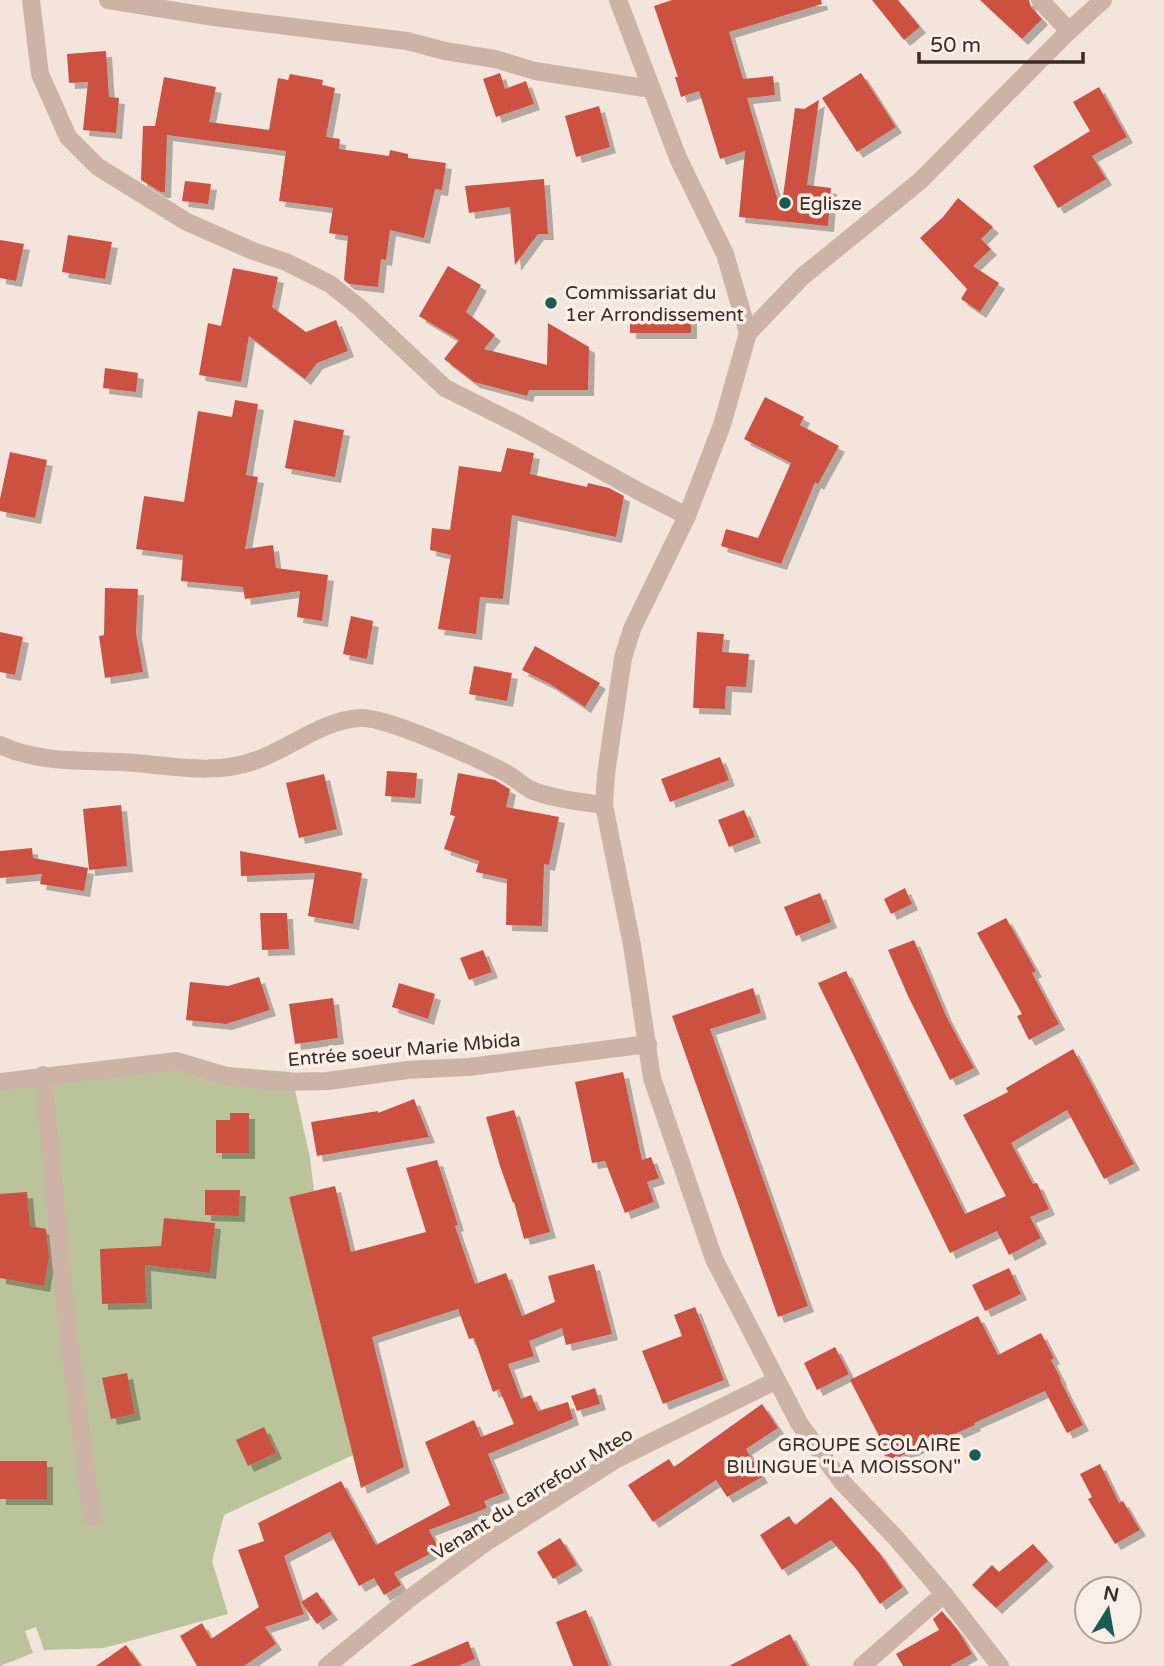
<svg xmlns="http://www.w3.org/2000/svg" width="1164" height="1666" font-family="'Varela Round',sans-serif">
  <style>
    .green { fill: #bac39a }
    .building { fill: #cc5140; filter: url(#shadow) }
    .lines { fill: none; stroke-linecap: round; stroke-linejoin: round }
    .minor { stroke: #ccb3a6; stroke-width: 18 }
    .poi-dot { fill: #1b5b57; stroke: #faefe7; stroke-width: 2.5 }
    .labels { text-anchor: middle; stroke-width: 7; stroke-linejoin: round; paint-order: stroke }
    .poi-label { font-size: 19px; fill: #372a27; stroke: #faefe7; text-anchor: start }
    .street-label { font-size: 19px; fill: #372a27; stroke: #faefe7 }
  </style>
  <defs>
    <filter id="shadow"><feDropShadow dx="6" dy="6" stdDeviation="0" flood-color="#0004"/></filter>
  </defs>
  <rect width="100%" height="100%" fill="#f3e5db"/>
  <path class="green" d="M 175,1063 L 291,1072 L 310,1158 L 314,1191 L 289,1197 L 353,1455 L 224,1515 L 212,1561 L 228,1614 L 104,1648 L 44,1650 L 36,1627 L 25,1631 L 33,1653 L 0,1666 L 0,1086 Z"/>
  <g class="building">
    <path d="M 672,0 L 821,0 L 822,4 L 729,32 L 743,79 L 773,76 L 775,95 L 747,98 L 781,211 L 795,108 L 804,109 L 819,100 L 807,185 L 831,188 L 828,226 L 739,217 L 745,151 L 720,159 L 699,91 L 681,97 L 675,77 L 678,77 L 654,6 Z"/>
    <path d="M 872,0 L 898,0 L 920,27 L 904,40 Z"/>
    <path d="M 980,0 L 1029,0 L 1031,7 L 1042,19 L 1022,39 Z"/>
    <path d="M 106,51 L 109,97 L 119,98 L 116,133 L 83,130 L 88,82 L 69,83 L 67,54 Z"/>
    <path d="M 500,73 L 505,89 L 526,81 L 534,104 L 496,117 L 483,79 Z"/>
    <path d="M 861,73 L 896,127 L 857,152 L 822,98 Z"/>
    <path d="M 290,74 L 323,80 L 322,85 L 335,88 L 326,137 L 340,139 L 339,149 L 389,156 L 390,150 L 408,154 L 408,158 L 446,163 L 442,190 L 435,189 L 424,238 L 390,230 L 386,260 L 381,259 L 378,287 L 349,284 L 344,280 L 348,236 L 329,233 L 333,208 L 279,201 L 286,151 L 167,135 L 165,192 L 161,192 L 141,180 L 143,126 L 155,126 L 164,77 L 216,87 L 209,122 L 269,130 L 278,78 L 288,80 Z"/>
    <path d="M 1099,87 L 1127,137 L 1092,156 L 1106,179 L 1058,208 L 1033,166 L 1090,131 L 1073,102 Z"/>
    <path d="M 599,106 L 610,147 L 576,157 L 565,116 Z"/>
    <path d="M 544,179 L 548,234 L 538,234 L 515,265 L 510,207 L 469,213 L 465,186 Z"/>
    <path d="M 185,181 L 211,184 L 208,204 L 182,201 Z"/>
    <path d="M 958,198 L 993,227 L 981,239 L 991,249 L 973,266 L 999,283 L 980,312 L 961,299 L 967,289 L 920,238 L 943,217 Z"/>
    <path d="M 68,235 L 112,242 L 105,279 L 62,272 Z"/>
    <path d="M 0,240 L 24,244 L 16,281 L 0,278 Z"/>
    <path d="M 448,266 L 481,285 L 466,312 L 495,335 L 484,349 L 547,365 L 548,323 L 589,347 L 588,390 L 529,390 L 527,396 L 474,382 L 444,359 L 459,340 L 419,316 Z"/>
    <path d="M 233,268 L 278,277 L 272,307 L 306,332 L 336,320 L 348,351 L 317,363 L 305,379 L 249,336 L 241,382 L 199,375 L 208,323 L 221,326 Z"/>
    <rect x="630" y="311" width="61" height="22"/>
    <path d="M 105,368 L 138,373 L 136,392 L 103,388 Z"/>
    <path d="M 765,397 L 804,417 L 800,425 L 839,446 L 818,484 L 815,482 L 781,564 L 721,546 L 726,529 L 758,538 L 791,463 L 744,439 Z"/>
    <path d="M 235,400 L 258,404 L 246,475 L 258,477 L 245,549 L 273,545 L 276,568 L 328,575 L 322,621 L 297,617 L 300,591 L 245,599 L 243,587 L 181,581 L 183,555 L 136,549 L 144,496 L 184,502 L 198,411 L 232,417 Z"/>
    <path d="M 294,420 L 344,430 L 335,477 L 285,468 Z"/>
    <path d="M 507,448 L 534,453 L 530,474 L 587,487 L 588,483 L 609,488 L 624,496 L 616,537 L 512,515 L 503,599 L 480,597 L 476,634 L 438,629 L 451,555 L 430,550 L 432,528 L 450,530 L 459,466 L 501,472 Z"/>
    <path d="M 10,452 L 47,460 L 35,518 L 0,511 L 0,499 Z"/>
    <path d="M 105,588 L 138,589 L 136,633 L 143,672 L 105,678 L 99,636 L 104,635 Z"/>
    <path d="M 351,616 L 373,621 L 367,659 L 343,654 Z"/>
    <path d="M 0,632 L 23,637 L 15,675 L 0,672 Z"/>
    <path d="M 697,632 L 724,634 L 722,652 L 749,654 L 746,687 L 726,686 L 725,709 L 693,708 Z"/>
    <path d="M 535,646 L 600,683 L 585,707 L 550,684 L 522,670 Z"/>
    <path d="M 474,666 L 512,673 L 507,701 L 469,694 Z"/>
    <path d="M 720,757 L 729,780 L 670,802 L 661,779 Z"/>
    <path d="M 387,771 L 417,773 L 415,798 L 385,796 Z"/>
    <path d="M 458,773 L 495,780 L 508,788 L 510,789 L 506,807 L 559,817 L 549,865 L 544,864 L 542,926 L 506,925 L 507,879 L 476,872 L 479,861 L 444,849 L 455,816 L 450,815 Z"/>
    <path d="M 324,774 L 337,829 L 299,838 L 286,783 Z"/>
    <path d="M 121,805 L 127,866 L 89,870 L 83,809 Z"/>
    <path d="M 744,810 L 755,837 L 729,847 L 718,820 Z"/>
    <path d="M 32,848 L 33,858 L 88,868 L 84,891 L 40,884 L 42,874 L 0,878 L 0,851 Z"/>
    <path d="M 240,851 L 362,873 L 353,924 L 308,916 L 315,873 L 241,876 Z"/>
    <path d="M 905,888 L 912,904 L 891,914 L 884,899 Z"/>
    <path d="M 820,893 L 831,922 L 796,936 L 784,907 Z"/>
    <path d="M 260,913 L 287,913 L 289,949 L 262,950 Z"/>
    <path d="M 1006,918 L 1036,971 L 1032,973 L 1059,1024 L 1029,1040 L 1017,1016 L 1022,1014 L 977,933 Z"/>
    <path d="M 914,940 L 946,1016 L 974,1068 L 950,1080 L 908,996 L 888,950 Z"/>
    <path d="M 483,950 L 492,972 L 469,980 L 460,958 Z"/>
    <path d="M 846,971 L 965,1214 L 1006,1196 L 963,1115 L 1008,1092 L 1006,1088 L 1073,1049 L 1134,1164 L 1104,1179 L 1067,1110 L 1011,1143 L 1033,1184 L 1037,1183 L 1049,1209 L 1030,1217 L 1041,1238 L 1009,1255 L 997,1231 L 950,1253 L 818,983 Z"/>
    <path d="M 259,977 L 270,1010 L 226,1024 L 186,1020 L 190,982 L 228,986 Z"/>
    <path d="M 399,983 L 435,994 L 428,1019 L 392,1007 Z"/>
    <path d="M 753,988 L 761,1013 L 710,1029 L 808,1306 L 778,1317 L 672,1016 Z"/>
    <path d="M 333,998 L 338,1038 L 295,1044 L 289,1004 Z"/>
    <path d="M 623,1072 L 642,1160 L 651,1157 L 659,1178 L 647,1182 L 654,1202 L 625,1213 L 605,1161 L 592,1163 L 575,1082 Z"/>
    <path d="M 414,1099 L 429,1137 L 317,1156 L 311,1122 L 378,1111 L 378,1113 Z"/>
    <path d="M 514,1110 L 550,1232 L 524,1239 L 514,1202 L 513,1203 L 500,1166 L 486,1117 Z"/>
    <path d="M 230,1113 L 249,1113 L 249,1153 L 216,1153 L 216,1120 L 230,1120 Z"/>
    <path d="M 437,1160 L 458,1225 L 455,1226 L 475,1284 L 506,1273 L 522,1316 L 555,1302 L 548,1276 L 594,1264 L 612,1334 L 566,1345 L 562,1328 L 529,1341 L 534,1356 L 508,1364 L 521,1399 L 531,1395 L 538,1411 L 568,1402 L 573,1419 L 488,1454 L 504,1493 L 484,1501 L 487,1508 L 429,1530 L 439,1549 L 394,1573 L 401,1585 L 384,1595 L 374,1578 L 359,1586 L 330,1532 L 284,1556 L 304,1614 L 265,1627 L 276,1644 L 244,1666 L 197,1666 L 180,1636 L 202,1623 L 211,1639 L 259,1607 L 238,1550 L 264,1541 L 258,1523 L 341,1481 L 376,1545 L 450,1505 L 425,1442 L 474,1420 L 481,1437 L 514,1424 L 499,1389 L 493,1392 L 474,1338 L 469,1339 L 458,1309 L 372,1337 L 404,1467 L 361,1488 L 289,1197 L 335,1186 L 351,1252 L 426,1232 L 406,1168 Z"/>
    <path d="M 205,1190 L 240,1190 L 239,1216 L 205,1215 Z"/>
    <path d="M 27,1192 L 30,1226 L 46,1229 L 49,1257 L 44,1286 L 0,1278 L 0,1194 Z"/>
    <path d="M 164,1218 L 215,1223 L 210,1273 L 145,1265 L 146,1303 L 102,1304 L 100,1249 L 161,1246 Z"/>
    <path d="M 1009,1268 L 1021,1294 L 985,1311 L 972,1285 Z"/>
    <path d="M 695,1307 L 724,1380 L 663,1404 L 642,1351 L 682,1336 L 674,1315 Z"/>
    <path d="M 978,1316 L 998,1355 L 1041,1333 L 1054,1358 L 1051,1360 L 1061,1379 L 1060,1380 L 1083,1425 L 1067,1433 L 1045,1391 L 974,1423 L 975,1425 L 938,1441 L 937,1438 L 888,1462 L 876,1438 L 879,1436 L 850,1380 Z"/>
    <path d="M 835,1347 L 849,1374 L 817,1390 L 804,1363 Z"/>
    <path d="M 127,1373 L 135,1414 L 111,1419 L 102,1378 Z"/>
    <path d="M 595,1388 L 600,1404 L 577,1411 L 571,1396 Z"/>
    <path d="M 762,1404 L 778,1428 L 746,1449 L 762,1477 L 727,1497 L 716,1480 L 653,1522 L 628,1485 L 669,1459 L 674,1467 Z"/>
    <path d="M 264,1427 L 276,1453 L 248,1466 L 236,1440 Z"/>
    <rect x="0" y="1461" width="47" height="38"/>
    <path d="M 1100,1464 L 1119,1503 L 1123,1501 L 1140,1530 L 1115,1544 L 1088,1499 L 1092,1497 L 1080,1474 Z"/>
    <path d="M 831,1497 L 880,1554 L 903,1587 L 880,1604 L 857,1570 L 831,1540 L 782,1570 L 760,1535 L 789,1516 L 795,1525 Z"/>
    <path d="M 560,1538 L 577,1565 L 553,1579 L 537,1552 Z"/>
    <path d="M 1033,1544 L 1048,1561 L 996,1608 L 972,1585 L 992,1565 L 999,1572 Z"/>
    <path d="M 317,1592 L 332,1614 L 317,1624 L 301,1602 Z"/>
    <path d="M 586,1610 L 609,1666 L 573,1666 L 556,1622 Z"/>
    <path d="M 942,1611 L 959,1632 L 972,1654 L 950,1666 L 903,1666 L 896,1654 L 939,1630 L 933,1619 Z"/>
    <path d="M 790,1634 L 807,1666 L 729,1666 Z"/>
    <path d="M 468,1641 L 475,1659 L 458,1666 L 410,1666 Z"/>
    <path d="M 126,1645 L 141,1666 L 96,1666 Z"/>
  </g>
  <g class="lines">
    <g class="minor">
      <path d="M 31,0 L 40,74 L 68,137 L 98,167 L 187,222 L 253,251 L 286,262 L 330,284 L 360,308 L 445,388 L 519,425 L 640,492 L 687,516"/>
      <path d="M 108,0 L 214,17 L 407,41 L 445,51 L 495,59 L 535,71 L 651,89"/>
      <path d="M 618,0 L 678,158 L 725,254 L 748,333"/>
      <path d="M 1040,0 L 1069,31"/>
      <path d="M 748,333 L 722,425 L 687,516 L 632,629 L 623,658 L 606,774 L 604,805 L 632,945 L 652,1078 L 714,1259 L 799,1423 L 842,1482 L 896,1538 L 944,1594 L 1000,1666"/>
      <path d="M 748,333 L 803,276 L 920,181 L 1069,31 L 1103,0"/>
      <path d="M 0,745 C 38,763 80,760 120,762 C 167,764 212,777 257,760 C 292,747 323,720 360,718 C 385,716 479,759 504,772 C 514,777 522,785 531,790 C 554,799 581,802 604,805"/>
      <path d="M 43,1075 L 67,1325 L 92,1517"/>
      <path d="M 0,1082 L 177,1061 L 227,1076 L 275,1082 L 328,1081 L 407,1070 L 469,1067 L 648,1044"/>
      <path d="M 327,1666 L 410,1598 L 485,1543 L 615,1460 L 775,1381"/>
      <path d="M 862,1666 L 944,1594"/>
    </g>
  </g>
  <g class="poi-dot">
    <circle cx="785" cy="203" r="7"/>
    <circle cx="551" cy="303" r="7"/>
    <circle cx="975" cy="1455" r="7"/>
  </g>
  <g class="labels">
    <g class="poi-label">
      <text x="799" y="210">Eglisze</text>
      <text x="565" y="299">Commissariat du<tspan x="565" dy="22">1er Arrondissement</tspan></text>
      <text x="961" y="1451" text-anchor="end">GROUPE SCOLAIRE<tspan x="961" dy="22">BILINGUE "LA MOISSON"</tspan></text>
    </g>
    <g class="street-label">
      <text transform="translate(404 1049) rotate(-5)" y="7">Entrée soeur Marie Mbida</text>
      <text transform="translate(532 1493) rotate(-32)" y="7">Venant du carrefour Mteo</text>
    </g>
  </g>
  <g transform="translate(1108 1610) rotate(11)"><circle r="33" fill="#faefe7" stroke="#aca09a" stroke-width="2"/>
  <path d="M0-5L12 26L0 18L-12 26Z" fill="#1b5b57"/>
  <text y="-10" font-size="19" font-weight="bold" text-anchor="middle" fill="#372a27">N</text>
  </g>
  <path d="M919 52v10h164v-10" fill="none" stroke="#372a27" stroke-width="3.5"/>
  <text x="930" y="52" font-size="21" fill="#372a27" stroke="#faefe7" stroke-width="5" paint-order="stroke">50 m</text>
</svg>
